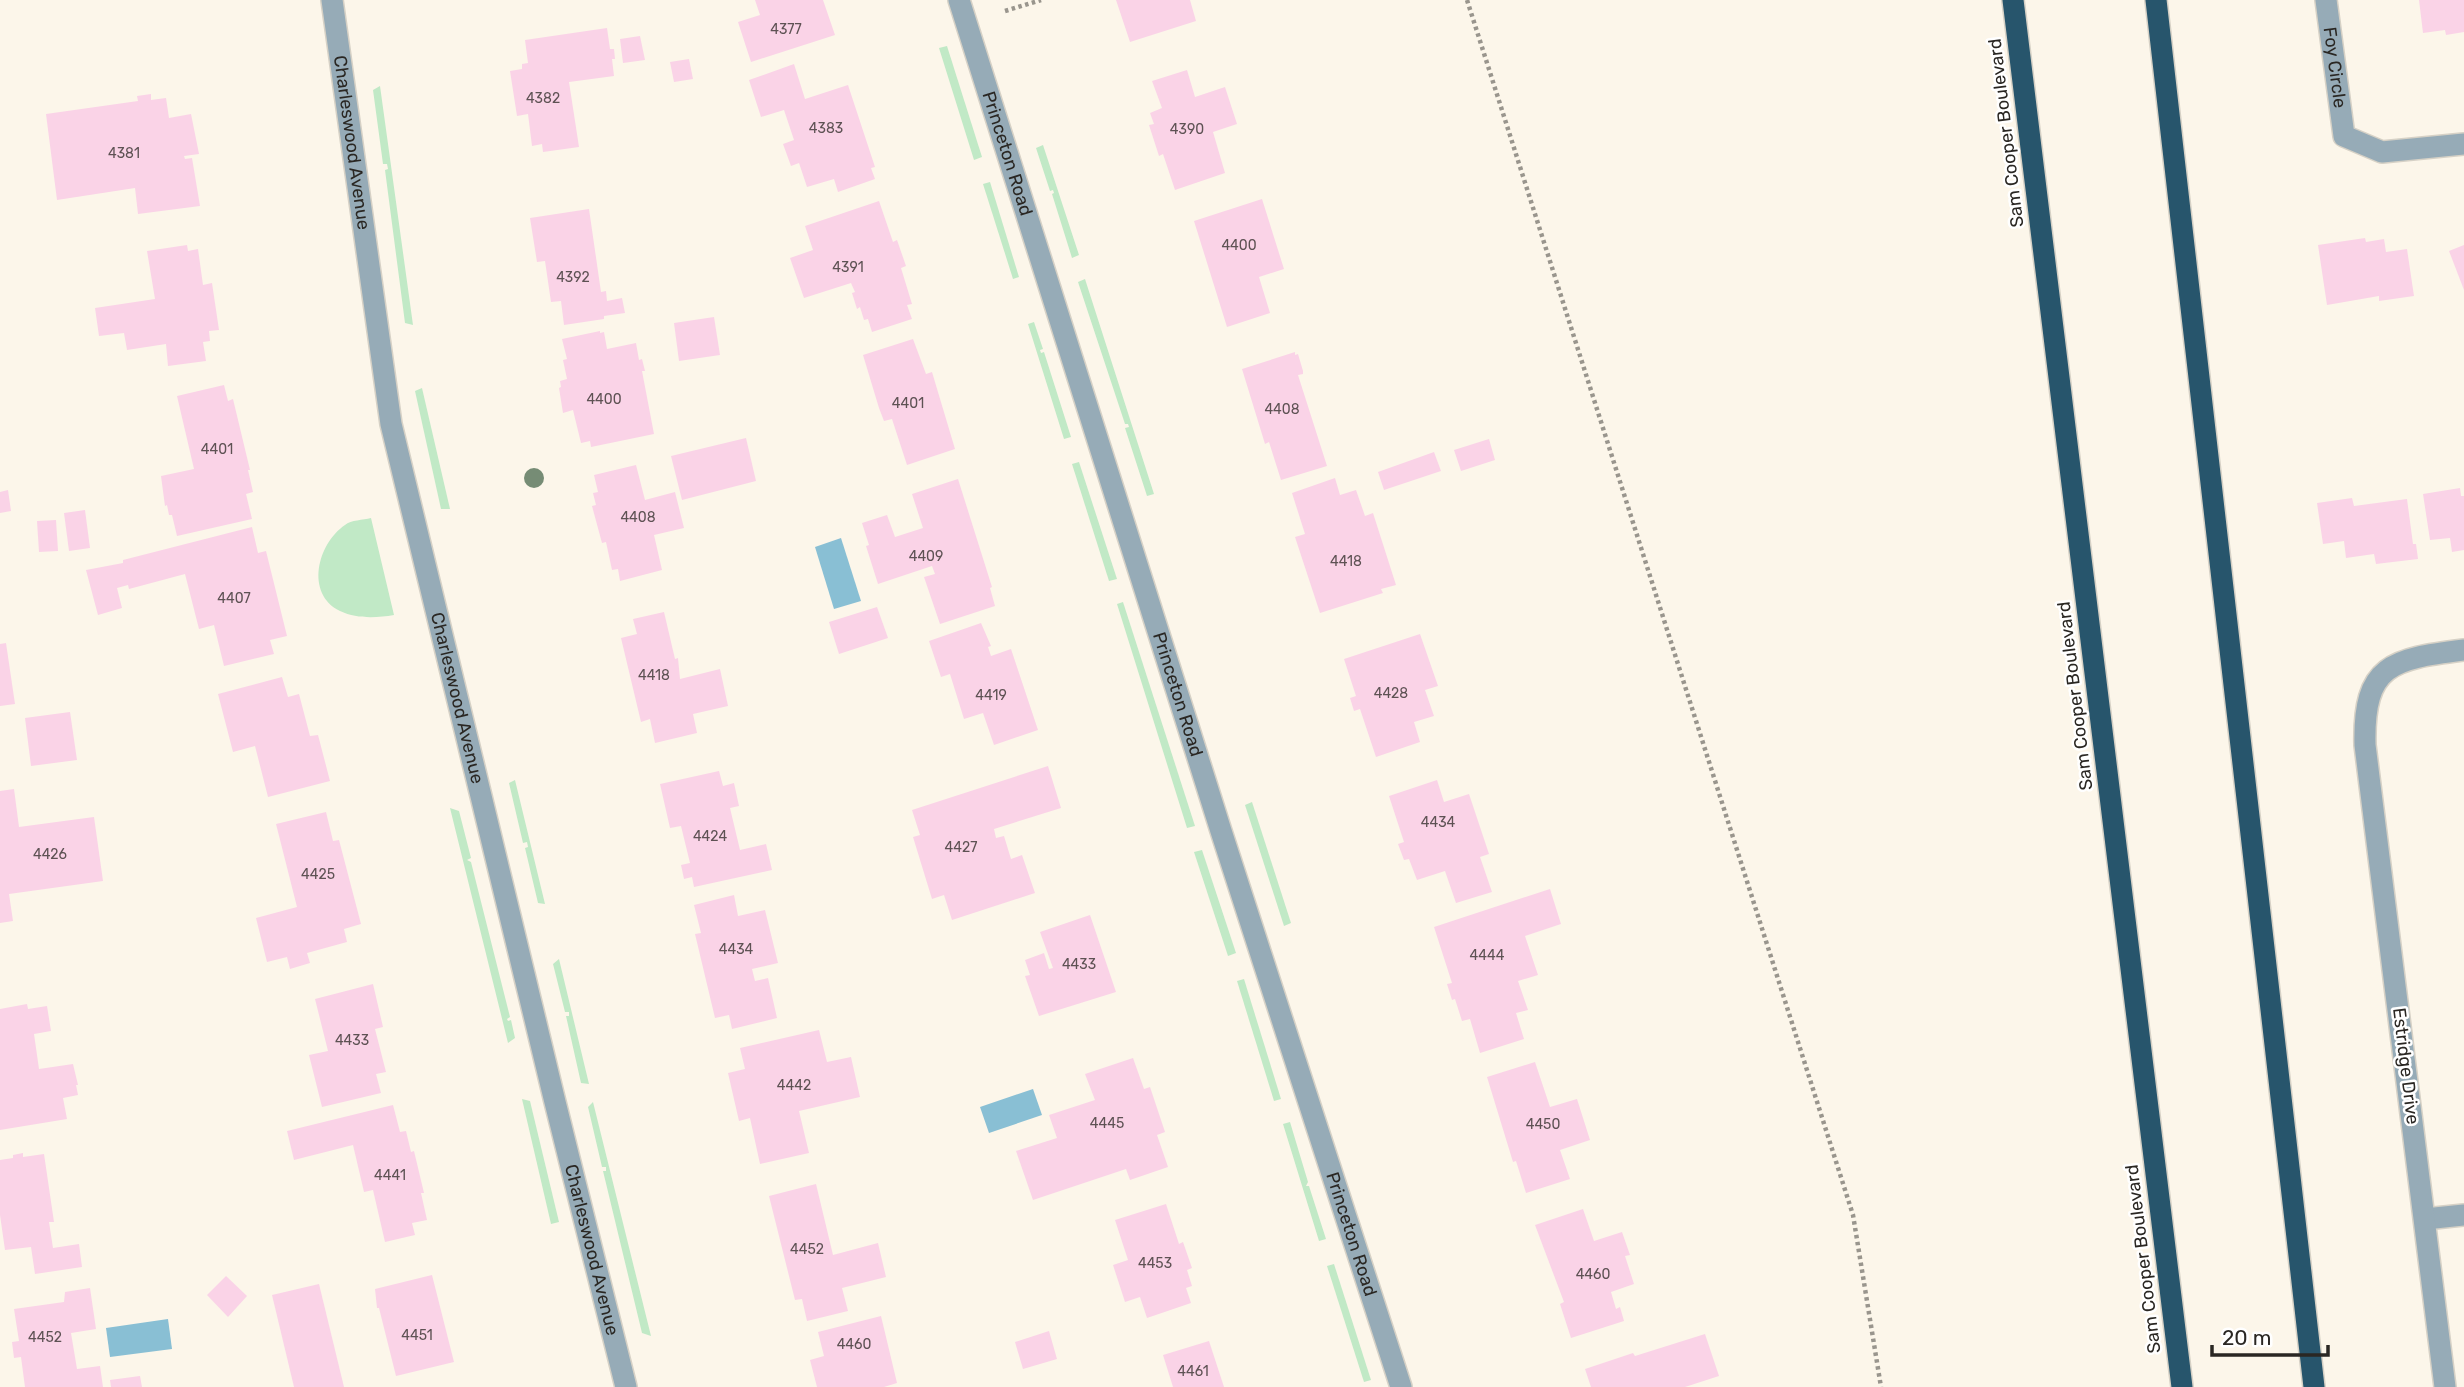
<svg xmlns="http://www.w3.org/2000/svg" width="2464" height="1387" font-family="Rubik,sans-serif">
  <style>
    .green { fill: #c1e9c6 }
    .water { fill: #89bfd4 }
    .building { fill: #fad3e7 }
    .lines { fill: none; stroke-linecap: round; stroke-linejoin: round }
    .street-casing { stroke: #d6d1c6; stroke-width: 24 }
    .highway-casing { stroke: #d6d1c6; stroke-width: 24 }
    .path { stroke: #99958d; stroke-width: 4.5; stroke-dasharray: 3.5 3.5; stroke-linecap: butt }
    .street { stroke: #96abb7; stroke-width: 21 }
    .highway { stroke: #27556c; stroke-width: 21 }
    .tree { fill: #768c75 }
    .labels { text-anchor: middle; stroke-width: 5; stroke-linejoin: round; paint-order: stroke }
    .number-label { font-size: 14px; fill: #5e5254 }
    .street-label { font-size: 18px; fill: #2a2723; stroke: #fff }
  </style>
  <rect width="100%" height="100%" fill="#fcf6ea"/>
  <g class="green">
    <path d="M 947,46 L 982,157 L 974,160 L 939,48 Z"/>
    <path d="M 380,86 L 413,325 L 405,323 L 385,170 L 388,169 L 387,164 L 383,164 L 373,90 Z"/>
    <path d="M 1043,145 L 1079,255 L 1072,258 L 1052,194 L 1054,193 L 1053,190 L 1050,191 L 1036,148 Z"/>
    <path d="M 990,182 L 1019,277 L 1013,279 L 983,184 Z"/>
    <path d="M 1085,279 L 1154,494 L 1147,496 L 1125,428 L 1129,427 L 1128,424 L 1125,424 L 1078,282 Z"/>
    <path d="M 1034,322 L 1043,349 L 1040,350 L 1041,353 L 1044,352 L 1071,437 L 1064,439 L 1028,324 Z"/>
    <path d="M 422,388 L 450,509 L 441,509 L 415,391 Z"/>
    <path d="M 1079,462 L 1117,579 L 1109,581 L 1072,464 Z"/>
    <path d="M 371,518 L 394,615 C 376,618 357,619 340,611 C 305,594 317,544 345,525 C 351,520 363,520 371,518 Z"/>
    <path d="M 1123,602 L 1195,826 L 1187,828 L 1117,604 Z"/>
    <path d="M 515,780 L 545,904 L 538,903 L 525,848 L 528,847 L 527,842 L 523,843 L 509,783 Z"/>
    <path d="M 1252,802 L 1291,923 L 1284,926 L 1245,805 Z"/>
    <path d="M 450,808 L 459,811 L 471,858 L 467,860 L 471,862 L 510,1017 L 507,1019 L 508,1021 L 511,1020 L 515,1038 L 508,1043 Z"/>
    <path d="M 1202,850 L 1236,953 L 1228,956 L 1194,852 Z"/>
    <path d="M 559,959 L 589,1084 L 581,1083 L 566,1016 L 569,1016 L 569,1012 L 565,1012 L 553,964 Z"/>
    <path d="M 1244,979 L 1281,1099 L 1274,1101 L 1237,981 Z"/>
    <path d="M 522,1099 L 530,1101 L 559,1222 L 551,1224 Z"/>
    <path d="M 593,1102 L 651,1336 L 642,1333 L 603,1171 L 606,1171 L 606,1167 L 602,1167 L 588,1107 Z"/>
    <path d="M 1290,1122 L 1308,1182 L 1306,1186 L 1309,1186 L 1326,1239 L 1319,1241 L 1283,1124 Z"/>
    <path d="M 1334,1264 L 1371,1380 L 1364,1382 L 1327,1266 Z"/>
  </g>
  <g class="water">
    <path d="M 841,538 L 861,601 L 834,609 L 815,547 Z"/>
    <path d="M 1033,1089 L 1042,1115 L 989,1133 L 980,1107 Z"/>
    <path d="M 168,1319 L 172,1349 L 110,1357 L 106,1328 Z"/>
  </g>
  <g class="building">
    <path d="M 755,0 L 823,0 L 835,35 L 751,62 L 738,22 L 760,15 Z"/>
    <path d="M 1116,0 L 1190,0 L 1196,21 L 1130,42 Z"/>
    <path d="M 2419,0 L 2464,0 L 2464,32 L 2446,35 L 2445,30 L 2423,33 Z"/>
    <path d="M 607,28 L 610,49 L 614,49 L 615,59 L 612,59 L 614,76 L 569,82 L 579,147 L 543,152 L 542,144 L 532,146 L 528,114 L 517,116 L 510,71 L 522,69 L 522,64 L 528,63 L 525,40 Z"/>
    <path d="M 640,36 L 645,60 L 623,63 L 620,39 Z"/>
    <path d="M 689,59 L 693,79 L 674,82 L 670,62 Z"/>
    <path d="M 794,64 L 805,99 L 848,85 L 875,167 L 871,168 L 875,179 L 838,192 L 834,179 L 807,187 L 799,163 L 791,166 L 783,144 L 794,140 L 784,110 L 761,117 L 749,80 Z"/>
    <path d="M 1187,70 L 1195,97 L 1225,87 L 1237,124 L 1213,132 L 1225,173 L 1175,190 L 1163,154 L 1159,156 L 1149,125 L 1154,124 L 1150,113 L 1162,108 L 1152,81 Z"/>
    <path d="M 151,94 L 151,100 L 166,98 L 169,118 L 191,114 L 199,154 L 184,156 L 185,159 L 192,158 L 200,206 L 138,214 L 135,188 L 57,200 L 46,114 L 138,101 L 137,96 Z"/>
    <path d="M 1262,199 L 1284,269 L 1259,277 L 1270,313 L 1227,327 L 1194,221 Z"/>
    <path d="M 879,201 L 893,242 L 897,240 L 906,266 L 901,268 L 912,304 L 907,305 L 912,319 L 872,332 L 868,319 L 864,320 L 860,307 L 857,309 L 852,293 L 855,292 L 851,283 L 804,298 L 790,258 L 813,250 L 805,226 Z"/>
    <path d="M 589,209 L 601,292 L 606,291 L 607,301 L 622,298 L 625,313 L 604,316 L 604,319 L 564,325 L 561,301 L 551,302 L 545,261 L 537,262 L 530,218 Z"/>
    <path d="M 2365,238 L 2366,242 L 2384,239 L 2386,252 L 2407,249 L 2414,296 L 2379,301 L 2379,296 L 2327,305 L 2318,245 Z"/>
    <path d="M 187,245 L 188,251 L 198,249 L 203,285 L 212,283 L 219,330 L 209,331 L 210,341 L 203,342 L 206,361 L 168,366 L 166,344 L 127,350 L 124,333 L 99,336 L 95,308 L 155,299 L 147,251 Z"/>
    <path d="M 2464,245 L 2464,290 L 2449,251 Z"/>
    <path d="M 714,317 L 720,355 L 679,361 L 674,323 Z"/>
    <path d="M 600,331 L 600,333 L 604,332 L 607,349 L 636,343 L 639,360 L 642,359 L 645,371 L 642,371 L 654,434 L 591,447 L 590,441 L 581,443 L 573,410 L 563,413 L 559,388 L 561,387 L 560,381 L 567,379 L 563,360 L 567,359 L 562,339 Z"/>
    <path d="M 913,339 L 926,374 L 932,372 L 955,449 L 907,465 L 892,419 L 884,421 L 879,408 L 863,355 Z"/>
    <path d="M 1295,352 L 1295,355 L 1298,354 L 1303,371 L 1303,374 L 1298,375 L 1327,466 L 1281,480 L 1269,442 L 1265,444 L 1242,369 Z"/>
    <path d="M 224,385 L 228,401 L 233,399 L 250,470 L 248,470 L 253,492 L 246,494 L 252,519 L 177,536 L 172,515 L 169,515 L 167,505 L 165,506 L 161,476 L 194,469 L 177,396 Z"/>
    <path d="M 746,438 L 756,481 L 682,500 L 671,456 Z"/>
    <path d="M 1489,439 L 1495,460 L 1461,471 L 1454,450 Z"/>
    <path d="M 1434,452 L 1441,471 L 1384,490 L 1378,472 Z"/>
    <path d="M 636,465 L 645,500 L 675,492 L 684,528 L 654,535 L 662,570 L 620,581 L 618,569 L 612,570 L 606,542 L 602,543 L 592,506 L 596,505 L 593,493 L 598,492 L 594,475 Z"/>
    <path d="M 1335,478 L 1340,495 L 1356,490 L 1365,516 L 1373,513 L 1396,585 L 1381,589 L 1383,593 L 1320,613 L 1295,537 L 1305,534 L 1292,493 Z"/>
    <path d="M 958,479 L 992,587 L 990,588 L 995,606 L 940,624 L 924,577 L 935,574 L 932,566 L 878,584 L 866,546 L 869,545 L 862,523 L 887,515 L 895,537 L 923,528 L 912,494 Z"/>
    <path d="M 2460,488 L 2461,496 L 2464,496 L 2464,550 L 2452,552 L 2450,538 L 2430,540 L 2423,494 Z"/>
    <path d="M 8,490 L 11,511 L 0,513 L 0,492 Z"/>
    <path d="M 2352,498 L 2354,506 L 2407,499 L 2413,544 L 2416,544 L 2418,559 L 2376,564 L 2374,554 L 2346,558 L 2344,541 L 2323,544 L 2317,503 Z"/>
    <path d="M 85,510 L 90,548 L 69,551 L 64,513 Z"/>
    <path d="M 56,520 L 58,551 L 39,552 L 37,521 Z"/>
    <path d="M 252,527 L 258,553 L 266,551 L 287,636 L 270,640 L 274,654 L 224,666 L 214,625 L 199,629 L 185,574 L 129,589 L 128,585 L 117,588 L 122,608 L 98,615 L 86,570 L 123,563 L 123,560 Z"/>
    <path d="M 877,607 L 888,638 L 839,654 L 829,622 Z"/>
    <path d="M 664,612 L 675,659 L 678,658 L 680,679 L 720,669 L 728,706 L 693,714 L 697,733 L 655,743 L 650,719 L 641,722 L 621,638 L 637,634 L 633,619 Z"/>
    <path d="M 981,623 L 991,646 L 988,647 L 991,656 L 1011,649 L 1038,730 L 994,745 L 983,713 L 964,719 L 950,674 L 941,677 L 929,641 Z"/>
    <path d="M 1420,634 L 1438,686 L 1425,690 L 1434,716 L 1414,722 L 1420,742 L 1376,757 L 1360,709 L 1354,711 L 1350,698 L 1356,696 L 1344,659 Z"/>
    <path d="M 6,643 L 15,704 L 0,706 L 0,644 Z"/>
    <path d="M 282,677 L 288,697 L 299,694 L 310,736 L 318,735 L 330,781 L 268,797 L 255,746 L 233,752 L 218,694 Z"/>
    <path d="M 70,712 L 77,760 L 31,766 L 25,718 Z"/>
    <path d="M 1048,766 L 1061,808 L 994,829 L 996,838 L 1004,836 L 1011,859 L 1022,855 L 1035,893 L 952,920 L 944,895 L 932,899 L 913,837 L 920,835 L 912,810 Z"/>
    <path d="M 719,771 L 723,786 L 734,783 L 739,806 L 730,808 L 740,850 L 766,844 L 772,870 L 694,887 L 692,877 L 684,879 L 681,865 L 690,863 L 681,826 L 670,828 L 660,784 Z"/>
    <path d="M 1437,780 L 1444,802 L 1469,794 L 1489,854 L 1480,857 L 1492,892 L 1456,903 L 1445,871 L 1417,880 L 1409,859 L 1404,860 L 1398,844 L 1404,842 L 1389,796 Z"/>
    <path d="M 14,789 L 19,827 L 94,817 L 103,881 L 9,894 L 13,921 L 0,923 L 0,791 Z"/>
    <path d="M 326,812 L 333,841 L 339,840 L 361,924 L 344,929 L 347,942 L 307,953 L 310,963 L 290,969 L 287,957 L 267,962 L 256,918 L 297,907 L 276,824 Z"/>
    <path d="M 1550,889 L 1561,924 L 1525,936 L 1538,975 L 1518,981 L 1528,1010 L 1516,1013 L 1524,1039 L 1480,1053 L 1470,1019 L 1462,1021 L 1455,999 L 1452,1000 L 1447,984 L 1452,983 L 1434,927 Z"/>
    <path d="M 734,895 L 738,916 L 765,910 L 778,963 L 752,969 L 755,981 L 768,978 L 777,1018 L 732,1029 L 729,1015 L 715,1018 L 695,934 L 701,933 L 694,905 Z"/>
    <path d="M 1090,915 L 1116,992 L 1039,1016 L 1025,976 L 1030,975 L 1025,960 L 1044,953 L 1049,969 L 1053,968 L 1040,932 Z"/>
    <path d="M 373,984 L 383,1027 L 375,1029 L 386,1072 L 376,1074 L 381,1093 L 322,1107 L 309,1055 L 328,1051 L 315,999 Z"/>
    <path d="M 27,1004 L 28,1009 L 47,1006 L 51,1031 L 34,1034 L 39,1069 L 73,1064 L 78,1085 L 76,1085 L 78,1095 L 63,1098 L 67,1119 L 0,1130 L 0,1009 Z"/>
    <path d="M 819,1030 L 827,1062 L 851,1057 L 860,1097 L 799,1111 L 809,1153 L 760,1164 L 750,1118 L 739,1121 L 728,1073 L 745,1069 L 740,1048 Z"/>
    <path d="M 1133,1058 L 1144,1089 L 1150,1087 L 1165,1132 L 1157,1135 L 1168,1167 L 1130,1180 L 1126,1169 L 1033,1200 L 1016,1151 L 1057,1138 L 1049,1115 L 1095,1100 L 1085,1074 Z"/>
    <path d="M 1535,1062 L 1550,1107 L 1577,1099 L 1590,1140 L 1560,1150 L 1570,1179 L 1526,1193 L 1516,1161 L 1513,1162 L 1487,1077 Z"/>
    <path d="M 393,1105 L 400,1132 L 406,1131 L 411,1152 L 414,1151 L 424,1193 L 421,1193 L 427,1220 L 412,1223 L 415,1235 L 385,1242 L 373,1190 L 364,1192 L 353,1145 L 294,1160 L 287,1131 Z"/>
    <path d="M 23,1153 L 23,1157 L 44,1154 L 54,1222 L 49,1222 L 53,1248 L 79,1244 L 82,1267 L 35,1274 L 31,1247 L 5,1250 L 0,1215 L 0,1160 L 13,1158 L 13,1155 Z"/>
    <path d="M 816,1184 L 833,1255 L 878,1243 L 886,1277 L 842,1288 L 848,1311 L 807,1321 L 802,1299 L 795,1300 L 769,1196 Z"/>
    <path d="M 1166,1204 L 1179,1244 L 1183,1242 L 1192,1268 L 1187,1270 L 1192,1286 L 1186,1288 L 1191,1303 L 1147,1318 L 1140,1297 L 1125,1302 L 1113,1265 L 1128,1260 L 1115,1220 Z"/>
    <path d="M 1583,1209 L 1594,1241 L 1622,1232 L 1630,1255 L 1625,1256 L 1634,1284 L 1611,1292 L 1616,1309 L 1620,1307 L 1624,1321 L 1571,1338 L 1560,1304 L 1564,1302 L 1535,1225 Z"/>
    <path d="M 432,1275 L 454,1362 L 396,1376 L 379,1308 L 377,1308 L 375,1289 Z"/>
    <path d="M 226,1276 L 247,1296 L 228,1317 L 207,1295 Z"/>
    <path d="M 319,1284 L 344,1387 L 294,1387 L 272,1295 Z"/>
    <path d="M 90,1288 L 96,1329 L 71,1333 L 77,1369 L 100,1366 L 103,1387 L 25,1387 L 21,1357 L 14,1358 L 12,1342 L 19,1341 L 14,1309 L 64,1302 L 65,1292 Z"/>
    <path d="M 881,1316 L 897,1383 L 884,1387 L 817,1387 L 810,1360 L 824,1356 L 818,1332 Z"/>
    <path d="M 1049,1331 L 1057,1359 L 1023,1369 L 1015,1342 Z"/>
    <path d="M 1705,1334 L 1719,1376 L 1685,1387 L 1591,1387 L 1585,1369 L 1633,1353 L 1635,1356 Z"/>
    <path d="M 1209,1341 L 1224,1387 L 1173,1387 L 1163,1355 Z"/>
    <path d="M 140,1376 L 142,1387 L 111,1387 L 110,1380 Z"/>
  </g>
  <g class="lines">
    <defs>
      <g id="street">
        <path id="s1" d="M 332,0 L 391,424 L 555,1102 L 626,1387"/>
        <path id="s2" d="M 959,0 L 1221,831 L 1401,1387"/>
        <path id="s3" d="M 2326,0 L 2344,136 L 2382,152 L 2464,144"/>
        <path d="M 2425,1219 L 2464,1215"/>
        <path d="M 2445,1387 L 2365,745 C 2363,664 2392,659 2464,650"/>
      </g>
      <g id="highway">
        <path d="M 2013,0 L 2182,1387"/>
        <path d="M 2156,0 L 2314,1387"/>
      </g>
    </defs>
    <use href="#street" class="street-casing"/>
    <use href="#highway" class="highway-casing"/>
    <g class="path">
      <path d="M 1467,0 L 1853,1215 L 1881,1387"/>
      <path d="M 1005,11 L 1041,0"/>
    </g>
    <use href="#street" class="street"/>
    <use href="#highway" class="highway"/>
  </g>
  <circle class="tree" cx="534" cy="478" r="10"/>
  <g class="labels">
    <g class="number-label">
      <text x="786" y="34">4377</text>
      <text x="543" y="103">4382</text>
      <text x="826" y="133">4383</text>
      <text x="1187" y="134">4390</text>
      <text x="124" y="158">4381</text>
      <text x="1239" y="250">4400</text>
      <text x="848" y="272">4391</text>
      <text x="573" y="282">4392</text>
      <text x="604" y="404">4400</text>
      <text x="908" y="408">4401</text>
      <text x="1282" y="414">4408</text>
      <text x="217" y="454">4401</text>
      <text x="638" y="522">4408</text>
      <text x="926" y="561">4409</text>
      <text x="1346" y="566">4418</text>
      <text x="234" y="603">4407</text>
      <text x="654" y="680">4418</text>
      <text x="1391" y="698">4428</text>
      <text x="991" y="700">4419</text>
      <text x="1438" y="827">4434</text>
      <text x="710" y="841">4424</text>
      <text x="961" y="852">4427</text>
      <text x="50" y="859">4426</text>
      <text x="318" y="879">4425</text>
      <text x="736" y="954">4434</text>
      <text x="1487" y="960">4444</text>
      <text x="1079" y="969">4433</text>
      <text x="352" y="1045">4433</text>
      <text x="794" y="1090">4442</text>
      <text x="1107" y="1128">4445</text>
      <text x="1543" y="1129">4450</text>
      <text x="390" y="1180">4441</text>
      <text x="807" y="1254">4452</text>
      <text x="1155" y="1268">4453</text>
      <text x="1593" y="1279">4460</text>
      <text x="417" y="1340">4451</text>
      <text x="45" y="1342">4452</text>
      <text x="854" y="1349">4460</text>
      <text x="1193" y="1376">4461</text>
    </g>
    <g class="street-label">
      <text dy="6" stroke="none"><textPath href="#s3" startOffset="68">Foy Circle</textPath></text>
      <text transform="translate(2006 133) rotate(-97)" y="6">Sam Cooper Boulevard</text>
      <text dy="6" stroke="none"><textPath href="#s1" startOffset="144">Charleswood Avenue</textPath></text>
      <text dy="6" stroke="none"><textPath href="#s2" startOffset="161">Princeton Road</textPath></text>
      <text dy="6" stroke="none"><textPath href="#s2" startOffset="728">Princeton Road</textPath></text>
      <text transform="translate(2075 696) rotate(-97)" y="6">Sam Cooper Boulevard</text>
      <text dy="6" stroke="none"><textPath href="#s1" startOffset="710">Charleswood Avenue</textPath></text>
      <text transform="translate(2406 1066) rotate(83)" y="6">Estridge Drive</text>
      <text dy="6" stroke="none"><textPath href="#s2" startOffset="1295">Princeton Road</textPath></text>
      <text dy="6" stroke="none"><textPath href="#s1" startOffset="1278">Charleswood Avenue</textPath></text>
      <text transform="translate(2143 1259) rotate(-97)" y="6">Sam Cooper Boulevard</text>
    </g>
  </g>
  <path d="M2212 1345v10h116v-10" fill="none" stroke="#2a2723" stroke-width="3.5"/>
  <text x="2222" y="1345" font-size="21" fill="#2a2723" stroke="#ffffff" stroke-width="5" paint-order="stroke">20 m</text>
</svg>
